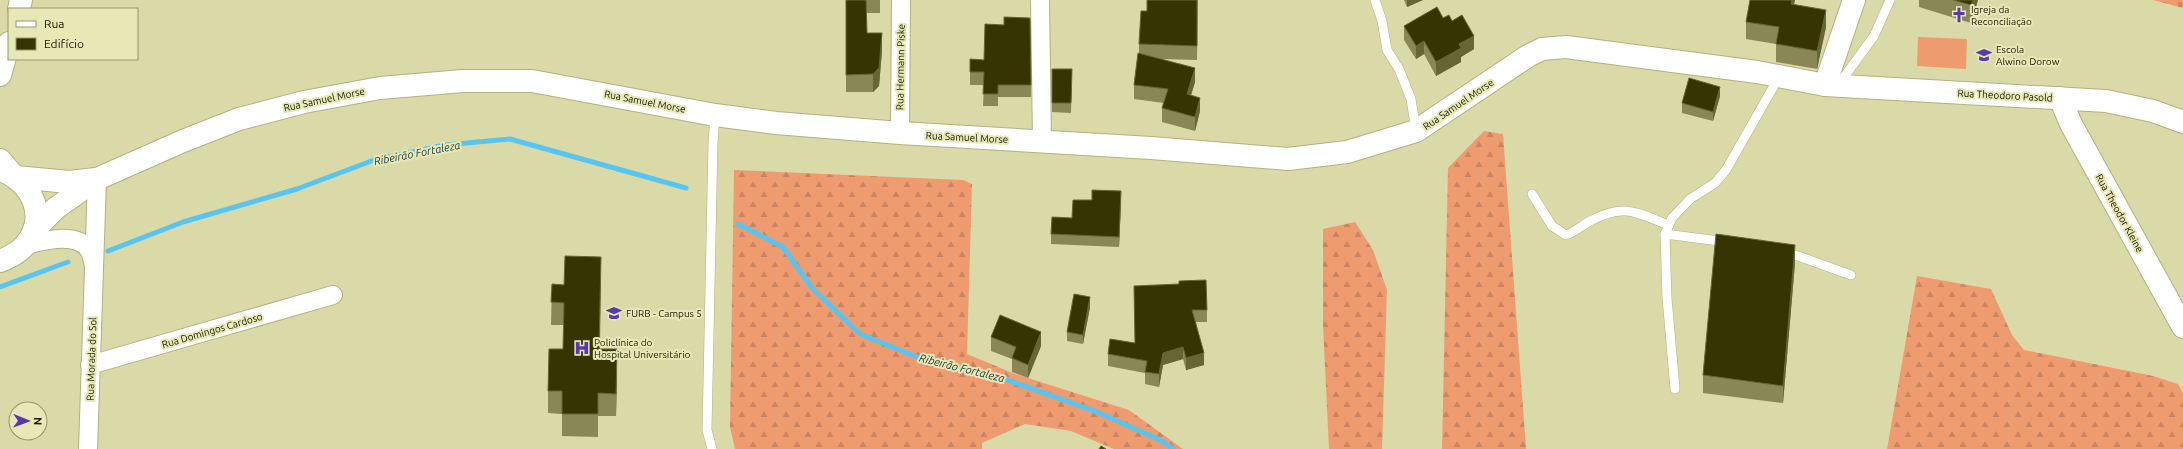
<svg xmlns="http://www.w3.org/2000/svg" width="2183" height="449" font-family="Ubuntu,sans-serif">
  <style>
    .grass { fill: #ef9b70 }
    .forest { fill: url(#forest-firs) }
    .cemetery { fill: url(#cemetery-stones) }
    .lines { fill: none; stroke-linecap: round; stroke-linejoin: round }
    .stream { stroke: #58c5f1; stroke-width: 5 }
    .service-casing { stroke: #b2b281; stroke-width: 10 }
    .minor-casing { stroke: #b2b281; stroke-width: 20 }
    .tertiary-casing { stroke: #b2b281; stroke-width: 24 }
    .motorway-casing { stroke: #b2b281; stroke-width: 24 }
    .service { stroke: #fff; stroke-width: 9 }
    .minor { stroke: #fff; stroke-width: 18 }
    .tertiary { stroke: #fff; stroke-width: 22 }
    .motorway { stroke: #fff; stroke-width: 22 }
    .wall { fill: #888755 }
    .shaded-wall { fill: #666634 }
    .building { fill: #353402; stroke: #666634 }
    .labels { text-anchor: middle; stroke-width: 4; stroke-linejoin: round; paint-order: stroke }
    .poi-label { font-size: 10px; fill: #191906; stroke: #e7e8b5; text-anchor: start }
    .street-label { font-size: 10px; fill: #191906; stroke: #e7e8b5 }
    .water-label { font-size: 11px; font-style: italic; fill: #1e3641; stroke: #e7e8b5 }
  </style>
  <defs>
    <pattern id="forest-firs" width="22" height="20" patternUnits="userSpaceOnUse"><rect width="22" height="20" fill="#ef9b70"/><path d="M5 1l3.5 6h-7zM16 11l3.5 6h-7z" fill="#cc8560"/></pattern>
    <pattern id="cemetery-stones" width="16" height="16" patternUnits="userSpaceOnUse"><rect width="16" height="16" fill="#ef9b70"/><path d="M2 7V4a2 2 0 0 1 4 0v3zM10 15v-3a2 2 0 0 1 4 0v3z" fill="#cc8560"/></pattern>
  </defs>
  <rect width="100%" height="100%" fill="#dadaa8"/>
  <path class="grass" d="M 1918,37 L 1967,39 L 1966,69 L 1917,66 Z"/>
  <g class="forest">
    <path d="M 1484,131 L 1503,134 L 1526,449 L 1442,449 L 1448,168 Z"/>
    <path d="M 734,170 L 963,180 L 972,184 L 967,354 L 1015,374 L 1129,410 L 1183,449 L 1114,449 L 1071,431 L 1025,424 L 982,443 L 982,449 L 735,449 L 730,427 Z"/>
    <path d="M 1355,222 L 1373,250 L 1387,290 L 1382,449 L 1329,449 L 1323,325 L 1323,229 Z"/>
    <path d="M 1917,276 L 1991,289 L 2012,335 L 2024,350 L 2153,376 L 2178,384 L 2183,393 L 2183,449 L 1887,449 Z"/>
  </g>
  <path class="cemetery" d="M 2153,0 L 2183,0 L 2183,8 Z"/>
  <g class="lines">
    <g class="stream">
      <path d="M 738,224 L 783,247 L 812,288 L 860,334 L 929,362 L 1002,378 L 1097,412 L 1162,441 L 1173,449"/>
      <path d="M 108,251 L 183,222 L 297,189 L 374,160 L 445,145 L 510,139 L 686,188"/>
      <path d="M 0,287 L 68,262"/>
    </g>
    <defs>
      <g id="service">
        <path d="M 1375,0 L 1382,21 L 1387,50 L 1399,69 L 1411,99 L 1416,131"/>
        <path d="M 1839,84 L 1874,36 L 1890,0"/>
        <path d="M 1532,194 L 1552,226 L 1566,235 C 1575,232 1581,226 1590,221 C 1623,203 1636,212 1668,225"/>
        <path d="M 1665,234 L 1727,242"/>
        <path d="M 1784,254 L 1798,256 L 1851,275"/>
        <path d="M 1675,389 L 1667,298 L 1665,234 L 1672,218 L 1690,199 L 1715,183 L 1726,170 L 1779,77"/>
        <path d="M 712,449 L 707,430 L 713,143 L 715,115"/>
      </g>
      <g id="minor">
        <path d="M 1040,0 L 1042,141"/>
        <path d="M 900,133 L 901,0"/>
        <path d="M 26,245 C 43,241 77,231 89,250 C 92,254 92,260 94,265"/>
        <path d="M 90,365 L 333,295"/>
        <path d="M 88,449 L 97,179"/>
      </g>
      <g id="tertiary">
        <path d="M 1825,85 L 1854,0"/>
        <path d="M 2060,98 L 2071,124 L 2183,327"/>
        <path d="M 0,170 C 31,180 49,216 26,244 C 19,253 10,257 0,261"/>
        <path d="M 16,177 L 69,182 L 96,179"/>
        <path d="M 34,230 L 56,208 L 97,179 L 183,141 L 239,119 L 304,102 L 380,88 L 463,81 L 532,81 L 715,115 L 776,123 L 900,133 L 1151,148 L 1288,159 L 1347,152 L 1416,131 L 1528,56 L 1542,49 L 1566,47 L 1757,72 L 1825,85 L 2106,101 L 2153,111 L 2183,122"/>
      </g>
      <g id="motorway">
        <path d="M 19,9 L 21,0"/>
        <path d="M 0,75 L 9,43"/>
        <path d="M 0,160 L 12,174"/>
      </g>
    </defs>
    <use href="#service" class="service-casing"/>
    <use href="#minor" class="minor-casing"/>
    <use href="#tertiary" class="tertiary-casing"/>
    <use href="#motorway" class="motorway-casing"/>
    <use href="#service" class="service"/>
    <use href="#minor" class="minor"/>
    <use href="#tertiary" class="tertiary"/>
    <use href="#motorway" class="motorway"/>
  </g>
  <g class="wall">
    <path d="M 846,0 L 880,0 L 880,13 L 867,13 L 867,33 L 882,51 L 879,86 L 873,92 L 846,92 Z"/>
    <path d="M 1198,0 L 1197,60 L 1160,59 L 1195,82 L 1191,95 L 1200,111 L 1195,131 L 1162,122 L 1162,108 L 1164,103 L 1134,99 L 1134,85 L 1139,53 L 1139,44 L 1147,11 Z"/>
    <path d="M 1404,0 L 1423,0 L 1407,7 Z"/>
    <path d="M 1919,0 L 1978,0 L 1971,23 L 1919,7 Z"/>
    <path d="M 1794,4 L 1826,27 L 1817,69 L 1776,62 L 1776,44 L 1746,39 L 1746,22 Z"/>
    <path d="M 1030,18 L 1031,97 L 998,97 L 998,106 L 983,106 L 984,85 L 970,85 L 970,59 L 984,60 L 1004,25 Z"/>
    <path d="M 1443,18 L 1452,21 L 1474,49 L 1461,57 L 1461,62 L 1436,76 L 1424,54 L 1416,59 L 1404,40 L 1404,26 Z"/>
    <path d="M 1052,69 L 1072,69 L 1071,113 L 1052,112 Z"/>
    <path d="M 1720,96 L 1713,121 L 1682,113 L 1682,103 Z"/>
    <path d="M 1092,200 L 1121,201 L 1119,247 L 1051,244 L 1051,234 L 1072,218 Z"/>
    <path d="M 1795,263 L 1783,403 L 1703,393 L 1703,375 Z"/>
    <path d="M 601,279 L 600,349 L 617,371 L 616,416 L 598,416 L 598,437 L 562,436 L 562,414 L 548,413 L 548,391 L 563,349 L 564,325 L 551,325 L 552,284 L 564,285 Z"/>
    <path d="M 1134,286 L 1207,310 L 1207,322 L 1196,322 L 1204,365 L 1186,370 L 1183,359 L 1163,365 L 1159,387 L 1145,384 L 1145,373 L 1108,366 L 1108,354 L 1135,343 Z"/>
    <path d="M 1090,307 L 1083,344 L 1067,341 L 1067,332 Z"/>
    <path d="M 991,337 L 1041,346 L 1028,378 L 1012,372 L 1012,359 L 991,351 Z"/>
  </g>
  <g class="shaded-wall">
    <path d="M 1407,0 L 1423,0 L 1407,7 Z"/>
    <path d="M 1792,0 L 1795,0 L 1791,21 L 1791,4 Z"/>
    <path d="M 1973,0 L 1978,0 L 1971,23 L 1971,5 Z"/>
    <path d="M 1826,10 L 1826,27 L 1817,69 L 1817,51 Z"/>
    <path d="M 882,33 L 882,51 L 879,86 L 873,92 L 873,74 Z"/>
    <path d="M 1474,36 L 1474,49 L 1461,57 L 1461,62 L 1436,76 L 1436,62 L 1459,44 Z"/>
    <path d="M 1424,41 L 1424,54 L 1416,59 L 1416,46 Z"/>
    <path d="M 1195,68 L 1195,82 L 1187,108 L 1187,94 Z"/>
    <path d="M 1720,87 L 1720,96 L 1713,121 L 1713,112 Z"/>
    <path d="M 1200,98 L 1200,111 L 1195,131 L 1195,117 Z"/>
    <path d="M 1121,191 L 1121,201 L 1119,247 L 1119,237 Z"/>
    <path d="M 1795,245 L 1795,263 L 1783,403 L 1783,386 Z"/>
    <path d="M 1090,297 L 1090,307 L 1083,344 L 1083,335 Z"/>
    <path d="M 1041,332 L 1041,346 L 1028,378 L 1028,365 Z"/>
    <path d="M 1183,347 L 1183,359 L 1163,365 L 1159,387 L 1159,374 L 1163,353 Z"/>
    <path d="M 617,349 L 617,371 L 616,416 L 616,394 Z"/>
    <path d="M 1204,353 L 1204,365 L 1186,370 L 1186,358 Z"/>
  </g>
  <g class="building">
    <path d="M 846,0 L 866,0 L 867,33 L 882,33 L 879,68 L 873,74 L 846,75 Z"/>
    <path d="M 1147,0 L 1197,0 L 1197,46 L 1139,44 L 1141,11 L 1147,11 Z"/>
    <path d="M 1750,0 L 1792,0 L 1791,4 L 1826,10 L 1817,51 L 1776,44 L 1779,27 L 1746,22 Z"/>
    <path d="M 1953,0 L 1973,0 L 1971,5 Z"/>
    <path d="M 1437,7 L 1443,18 L 1449,15 L 1452,21 L 1462,15 L 1474,36 L 1459,44 L 1461,48 L 1436,62 L 1424,41 L 1416,46 L 1404,26 Z"/>
    <path d="M 1004,17 L 1030,18 L 1031,85 L 998,85 L 998,94 L 983,94 L 984,72 L 970,72 L 970,59 L 984,60 L 985,24 L 1004,25 Z"/>
    <path d="M 1138,53 L 1195,68 L 1187,94 L 1200,98 L 1195,117 L 1162,108 L 1168,89 L 1134,85 Z"/>
    <path d="M 1052,69 L 1072,69 L 1071,103 L 1052,103 Z"/>
    <path d="M 1689,78 L 1720,87 L 1713,112 L 1682,103 Z"/>
    <path d="M 1092,190 L 1121,191 L 1119,237 L 1051,234 L 1052,217 L 1072,218 L 1073,200 L 1092,200 Z"/>
    <path d="M 1716,234 L 1795,245 L 1783,386 L 1703,375 Z"/>
    <path d="M 565,256 L 601,257 L 599,349 L 617,349 L 616,394 L 598,393 L 598,414 L 562,414 L 562,391 L 548,391 L 549,349 L 563,349 L 564,303 L 551,302 L 552,284 L 564,285 Z"/>
    <path d="M 1206,280 L 1207,310 L 1192,310 L 1204,353 L 1186,358 L 1183,347 L 1163,353 L 1159,374 L 1145,372 L 1147,361 L 1108,354 L 1110,339 L 1135,343 L 1134,286 L 1179,284 L 1179,281 Z"/>
    <path d="M 1074,294 L 1090,297 L 1083,335 L 1067,332 Z"/>
    <path d="M 1000,315 L 1041,332 L 1028,365 L 1012,358 L 1016,347 L 991,337 Z"/>
    <path d="M 1101,446 L 1106,449 L 1099,449 Z"/>
  </g>
  <defs>
    <symbol id="church-bare" viewBox="-9 -9 18 18"><path d="M-1.2-6h2.4v3.5h3.3v2.4h-3.3V6h-2.4V-.1h-3.3v-2.4h3.3Z" fill="#563ab1" stroke="#e7e8b5" stroke-width="2.5" paint-order="stroke"/></symbol>
    <symbol id="school-bare" viewBox="-9 -9 18 18"><path d="M0-5L7-2L0 1L-7-2ZM-4 1L0 2.5L4 1V4Q0 6-4 4Z" fill="#563ab1" stroke="#e7e8b5" stroke-width="2.5" paint-order="stroke"/></symbol>
    <symbol id="university-bare" viewBox="-9 -9 18 18"><path d="M0-5L7-2L0 1L-7-2ZM-4 1L0 2.5L4 1V4Q0 6-4 4Z" fill="#563ab1" stroke="#e7e8b5" stroke-width="2.5" paint-order="stroke"/></symbol>
    <symbol id="hospital-bare" viewBox="-9 -9 18 18"><path d="M-5-5h3v3.5h4V-5h3V5h-3V1.5h-4V5h-3Z" fill="#563ab1" stroke="#e7e8b5" stroke-width="2.5" paint-order="stroke"/></symbol>
  </defs>
  <g fill-rule="evenodd">
    <use href="#church-bare" x="1948" y="4" width="22" height="22"/>
    <use href="#school-bare" x="1973" y="44" width="22" height="22"/>
    <use href="#university-bare" x="603" y="302" width="22" height="22"/>
    <use href="#hospital-bare" x="571" y="337" width="22" height="22"/>
  </g>
  <g class="labels">
    <g class="poi-label">
      <text x="1971" y="13">Igreja da<tspan x="1971" dy="12">Reconciliação</tspan></text>
      <text x="1996" y="53">Escola<tspan x="1996" dy="12">Alwino Dorow</tspan></text>
      <text x="626" y="317">FURB - Campus 5</text>
      <text x="594" y="346">Policlínica do<tspan x="594" dy="12">Hospital Universitário</tspan></text>
    </g>
    <g class="street-label">
      <text transform="translate(900 67) rotate(-89)" y="4">Rua Hermann Piske</text>
      <text transform="translate(2005 95) rotate(3)" y="4">Rua Theodoro Pasold</text>
      <text transform="translate(324 99) rotate(-12)" y="4">Rua Samuel Morse</text>
      <text transform="translate(645 101) rotate(11)" y="4">Rua Samuel Morse</text>
      <text transform="translate(1458 104) rotate(-34)" y="4">Rua Samuel Morse</text>
      <text transform="translate(967 137) rotate(3)" y="4">Rua Samuel Morse</text>
      <text transform="translate(2120 213) rotate(61)" y="4">Rua Theodor Kleine</text>
      <text transform="translate(212 330) rotate(-16)" y="4">Rua Domingos Cardoso</text>
      <text transform="translate(91 359) rotate(-88)" y="4">Rua Morada do Sol</text>
    </g>
    <g class="water-label">
      <text transform="translate(417 153) rotate(-11)" y="4">Ribeirão Fortaleza</text>
      <text transform="translate(962 368) rotate(14)" y="4">Ribeirão Fortaleza</text>
    </g>
  </g>
  <rect x="8" y="8" width="130" height="52" fill="#e7e8b5" stroke="#95956f"/>
  <rect x="16" y="21" width="20" height="6" fill="#ffffff" stroke="#95956f"/>
  <text x="44" y="28" font-size="12" fill="#191906">Rua</text>
  <rect x="16" y="38" width="20" height="12" fill="#353402" stroke="#95956f"/>
  <text x="44" y="48" font-size="12" fill="#191906">Edifício</text>
  <g transform="translate(28 421) rotate(91)"><circle r="19" fill="#e7e8b5" stroke="#95956f"/>
  <path d="M0-3L7 15L0 10L-7 15Z" fill="#563ab1"/>
  <text y="-6" font-size="11" font-weight="bold" text-anchor="middle" fill="#191906">N</text>
  </g>
</svg>
